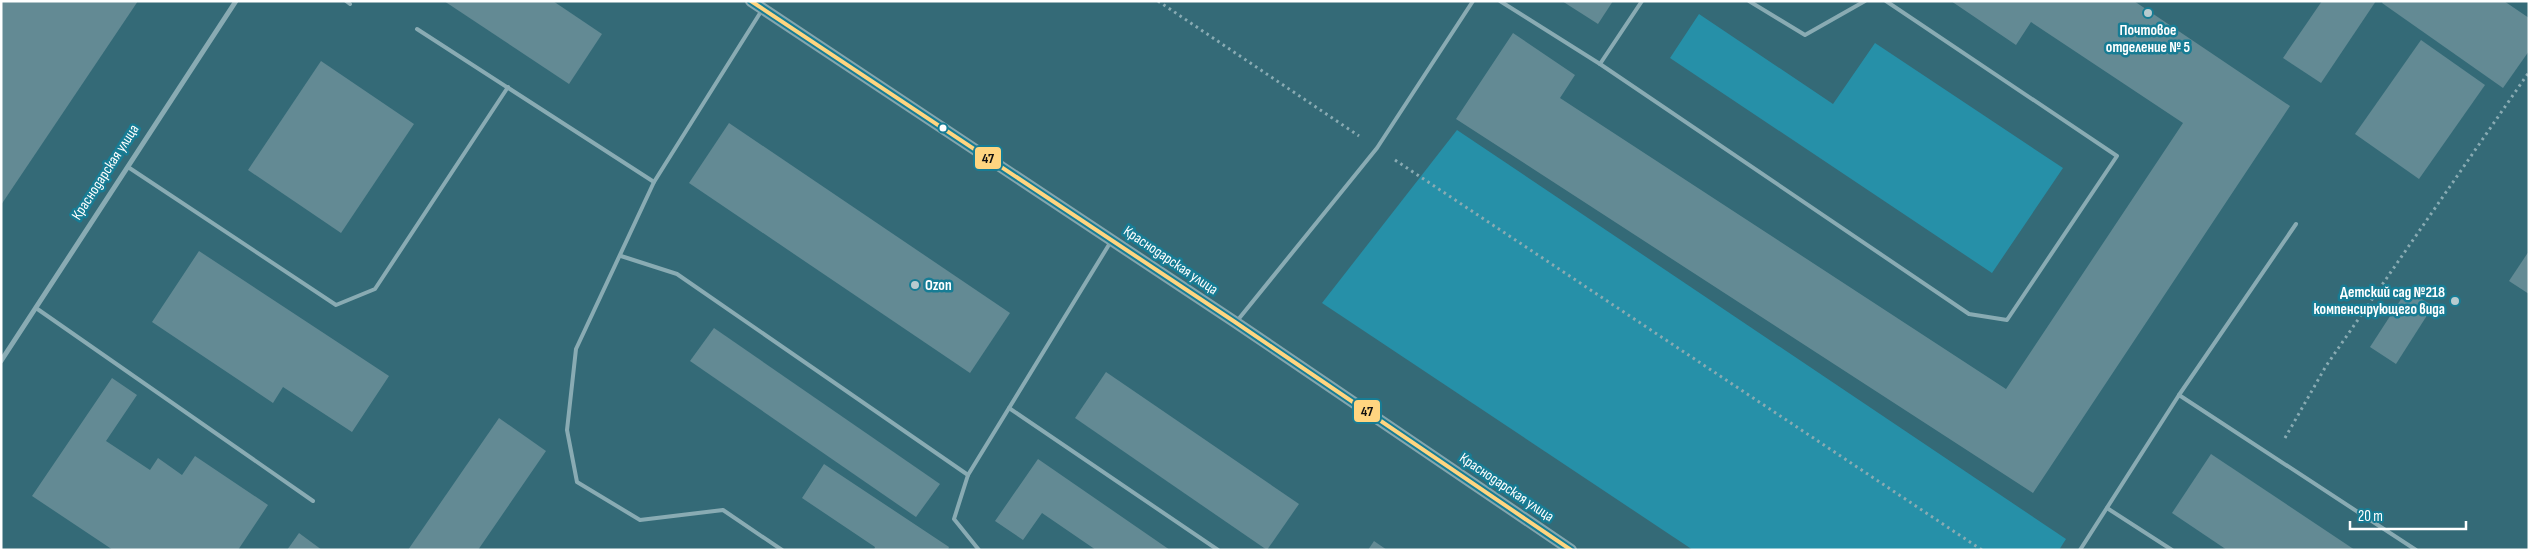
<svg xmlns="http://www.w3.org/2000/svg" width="2530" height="551" font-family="'Sofia Sans Condensed',sans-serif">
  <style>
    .green { fill: #2690a8 }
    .building { fill: #638a94 }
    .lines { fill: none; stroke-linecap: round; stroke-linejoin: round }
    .path { stroke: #89abb3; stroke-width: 3; stroke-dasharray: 2.5 4; stroke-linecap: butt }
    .lane { stroke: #89abb3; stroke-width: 4 }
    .street { stroke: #89abb3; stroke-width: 5 }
    .secondary { stroke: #84a6ae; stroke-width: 12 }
    .bus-1-casing { stroke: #177c94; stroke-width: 8 }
    .bus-1 { stroke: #ffd580; stroke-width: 4 }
    .poi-dot { fill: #b8cbcf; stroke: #177c94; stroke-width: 2 }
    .bus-dot { fill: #fff; stroke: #177c94; stroke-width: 2 }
    .labels { text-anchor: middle; stroke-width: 5; stroke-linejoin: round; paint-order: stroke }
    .poi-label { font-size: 15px; font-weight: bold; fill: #fff; stroke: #177c94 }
    .street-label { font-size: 15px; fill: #fff; stroke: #177c94 }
    .line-badge { stroke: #177c94; stroke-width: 2 }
    .pale-badge-label { font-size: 14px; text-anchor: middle; font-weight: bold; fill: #111 }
  </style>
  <rect width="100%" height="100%" fill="#346a77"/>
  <g class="green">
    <path d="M 1699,14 L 1833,104 L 1875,43 L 2063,168 L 1992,273 L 1670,58 Z"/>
    <path d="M 1457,130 L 2066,539 L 2059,550 L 1693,550 L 1322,303 Z"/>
  </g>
  <g class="building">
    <path d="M 1,1 L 138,1 L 1,205 Z"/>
    <path d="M 444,1 L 553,1 L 602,34 L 569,84 Z"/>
    <path d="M 1562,1 L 1613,1 L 1598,24 Z"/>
    <path d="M 1951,1 L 2134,1 L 2290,106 L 2033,493 L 1456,119 L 1513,33 L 1575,75 L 1560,98 L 2006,389 L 2183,123 L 2031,22 L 2016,45 Z"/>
    <path d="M 2322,1 L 2376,1 L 2321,83 L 2283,58 Z"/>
    <path d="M 2383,1 L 2504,1 L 2529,18 L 2529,51 L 2503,88 L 2382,3 Z"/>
    <path d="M 2421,40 L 2485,85 L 2419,179 L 2355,134 Z"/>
    <path d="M 321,61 L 414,124 L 341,233 L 248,170 Z"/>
    <path d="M 729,123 L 1010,313 L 970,373 L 689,183 Z"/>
    <path d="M 199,251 L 389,376 L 352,432 L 283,387 L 273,403 L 152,322 Z"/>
    <path d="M 2529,251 L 2529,294 L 2509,281 Z"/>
    <path d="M 2407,290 L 2433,306 L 2396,364 L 2370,347 Z"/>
    <path d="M 714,328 L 940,484 L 916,517 L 690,361 Z"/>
    <path d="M 1106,372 L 1299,504 L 1267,550 L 1075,418 Z"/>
    <path d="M 112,378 L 137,395 L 106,441 L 150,470 L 158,458 L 182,475 L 195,456 L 268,505 L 238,550 L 113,550 L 32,496 Z"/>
    <path d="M 499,418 L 546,451 L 478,550 L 408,550 Z"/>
    <path d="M 2211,454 L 2355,550 L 2227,550 L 2172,513 Z"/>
    <path d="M 1038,459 L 1170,550 L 1096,550 L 1042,513 L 1023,540 L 995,521 Z"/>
    <path d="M 824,464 L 949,547 L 948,550 L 874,550 L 875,547 L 802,498 Z"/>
    <path d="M 299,533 L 322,550 L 287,550 Z"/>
    <path d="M 1374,541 L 1387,550 L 1368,550 Z"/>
  </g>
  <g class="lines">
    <g class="path">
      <path d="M 1158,1 L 1359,136"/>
      <path d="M 1395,160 L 1982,550"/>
      <path d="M 2285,438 L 2326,366 L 2529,72"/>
    </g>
    <g class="lane">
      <path d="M 346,1 L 350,4"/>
      <path d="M 1500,1 L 1600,64 L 1969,314 L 2007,320 L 2117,156 L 1886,1"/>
      <path d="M 1749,1 L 1805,35 L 1865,1"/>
      <path d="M 762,10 L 654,182 L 576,349 L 567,430 L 577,482 L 640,520 L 723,510 L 782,550"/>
      <path d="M 417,29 L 654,182"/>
      <path d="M 1600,64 L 1642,1"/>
      <path d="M 128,167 L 336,305 L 375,289 L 508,87"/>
      <path d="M 621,256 L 677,274 L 968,475"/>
      <path d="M 36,308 L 313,501"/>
      <path d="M 1237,321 L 1377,148 L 1473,1"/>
      <path d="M 2179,395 L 2296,224"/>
      <path d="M 1009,408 L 1218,550"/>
      <path d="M 2107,508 L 2172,550"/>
      <path d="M 979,550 L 954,519 L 968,475 L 1110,243"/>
      <path d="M 2080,550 L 2179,395 L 2416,550"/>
    </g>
    <path class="street" d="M 1,361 L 236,1"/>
    <path class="secondary" d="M 751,1 L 1235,322 L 1571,550"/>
    <defs>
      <path id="bus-1" d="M 751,1 L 1235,322 L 1571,550"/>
    </defs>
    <use href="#bus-1" class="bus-1-casing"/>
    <use href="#bus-1" class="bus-1"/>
  </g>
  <g class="poi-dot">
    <circle cx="2148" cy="13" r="5"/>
    <circle cx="915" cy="285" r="5"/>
    <circle cx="2455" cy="301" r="5"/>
  </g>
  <circle class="bus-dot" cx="943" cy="128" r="4.5"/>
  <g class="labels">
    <g class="poi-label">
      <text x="2148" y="35">Почтовое<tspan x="2148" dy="17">отделение № 5</tspan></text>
      <text x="925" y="290" text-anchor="start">Ozon</text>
      <text x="2445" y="297" text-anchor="end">Детский сад №218<tspan x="2445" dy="17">компенсирующего вида</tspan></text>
    </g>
    <g class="street-label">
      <text transform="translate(105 172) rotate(-57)" y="5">Краснодарская улица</text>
      <text transform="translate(1171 260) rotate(34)" y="5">Краснодарская улица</text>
      <text transform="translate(1507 487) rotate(34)" y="5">Краснодарская улица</text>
    </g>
  </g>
  <g class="line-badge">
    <rect x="974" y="146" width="28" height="24" rx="5" fill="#ffd580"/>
    <rect x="1353" y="399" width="28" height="24" rx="5" fill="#ffd580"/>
  </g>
  <g class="pale-badge-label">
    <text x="988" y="163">47</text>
    <text x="1367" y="416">47</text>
  </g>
  <rect width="2530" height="551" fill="none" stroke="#ffffff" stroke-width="5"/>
  <path d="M2350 521v8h116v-8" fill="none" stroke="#ffffff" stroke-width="2.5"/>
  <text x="2358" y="521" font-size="15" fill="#ffffff" stroke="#177c94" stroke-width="4" paint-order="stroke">20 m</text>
</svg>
